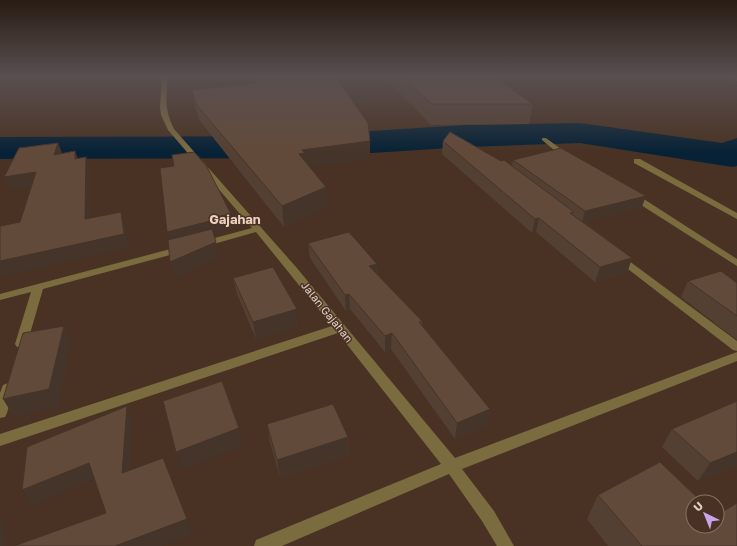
<svg xmlns="http://www.w3.org/2000/svg" width="737" height="546" font-family="'Golos Text',sans-serif">
  <style>
    .lines { fill: none; stroke-linecap: round; stroke-linejoin: round }
    .river { fill: #072236; fill-rule: evenodd }
    .minor { fill: #7b6c40; fill-rule: evenodd }
    .wall { fill: #544032 }
    .shaded-wall { fill: #453429 }
    .building { fill: #624a3a; stroke: #453429 }
    .labels { text-anchor: middle; stroke-width: 3; stroke-linejoin: round; paint-order: stroke }
    .street-label { font-size: 11px; fill: #e1d2c9; stroke: #493223 }
    .quarter-label { font-size: 13px; font-weight: bold; fill: #eed1be; stroke: #493223 }
  </style>
  <rect width="100%" height="100%" fill="#493223"/>
  <g class="lines">
    <path class="river" d="M 580,123 L 722,143 L 737,138 L 737,166 L 732,167 L 580,143 L 465,147 L 293,158 L 0,159 L 0,137 L 293,136 L 465,125 Z"/>
    <g class="minor">
      <path d="M 162,76 L 168,76 C 166,99 164,108 174,129 L 296,267 L 455,458 L 737,352 L 737,361 L 462,469 L 494,511 L 514,546 L 497,546 L 482,521 L 449,474 L 282,546 L 254,546 L 256,540 L 441,464 L 338,333 L 0,446 L 0,434 L 332,326 L 256,232 L 203,247 L 198,244 L 200,242 L 252,228 L 168,130 L 161,115 L 160,107 Z"/>
      <path d="M 727,76 L 737,77 L 737,81 L 728,77 Z"/>
      <path d="M 542,138 L 546,138 L 572,157 L 565,159 L 542,140 Z"/>
      <path d="M 634,159 L 640,159 L 737,213 L 737,219 L 634,163 Z"/>
      <path d="M 630,194 L 636,194 L 737,259 L 737,266 L 630,198 Z"/>
      <path d="M 182,246 L 185,247 L 187,249 L 185,251 L 43,289 L 27,344 L 25,347 L 17,347 L 15,344 L 31,292 L 0,300 L 0,294 Z"/>
      <path d="M 618,254 L 621,255 L 737,341 L 737,351 L 733,350 L 615,259 L 613,257 Z"/>
      <path d="M 8,383 L 13,385 L 14,388 L 7,413 L 5,417 L 0,418 L 0,393 L 3,385 Z"/>
    </g>
  </g>
  <g class="wall">
    <path d="M 250,76 L 335,76 L 370,159 L 310,167 L 326,187 L 327,207 L 284,227 L 200,121 L 195,106 L 192,90 L 252,83 Z"/>
    <path d="M 383,76 L 493,76 L 533,104 L 529,124 L 431,125 Z"/>
    <path d="M 443,141 L 501,161 L 512,166 L 513,160 L 642,207 L 584,222 L 632,258 L 627,273 L 595,282 L 536,232 L 532,233 L 442,154 Z"/>
    <path d="M 308,243 L 377,264 L 377,274 L 422,321 L 422,325 L 490,409 L 487,426 L 455,439 L 391,349 L 385,352 L 350,309 L 346,311 L 310,258 Z"/>
    <path d="M 233,278 L 299,326 L 256,339 L 237,294 Z"/>
    <path d="M 688,281 L 737,283 L 737,340 L 681,297 Z"/>
    <path d="M 267,424 L 348,437 L 349,455 L 280,478 L 270,442 Z"/>
    <path d="M 672,429 L 737,465 L 698,481 L 662,447 Z"/>
    <path d="M 598,495 L 717,526 L 737,546 L 608,546 L 587,519 Z"/>
  </g>
  <g class="shaded-wall">
    <path d="M 370,141 L 370,159 L 306,168 L 299,154 L 302,150 Z"/>
    <path d="M 58,143 L 63,155 L 54,155 Z"/>
    <path d="M 75,151 L 80,164 L 75,159 Z"/>
    <path d="M 86,157 L 90,170 L 90,233 L 85,219 Z"/>
    <path d="M 36,172 L 42,185 L 10,190 L 4,177 Z"/>
    <path d="M 326,187 L 327,207 L 284,227 L 282,206 Z"/>
    <path d="M 646,196 L 642,207 L 582,223 L 585,211 Z"/>
    <path d="M 121,212 L 125,226 L 129,248 L 1,277 L 0,275 L 0,261 Z"/>
    <path d="M 231,214 L 234,229 L 213,234 L 171,248 L 167,232 L 210,218 Z"/>
    <path d="M 539,218 L 536,232 L 532,233 L 535,219 Z"/>
    <path d="M 216,242 L 219,258 L 175,278 L 170,262 Z"/>
    <path d="M 632,258 L 627,273 L 595,282 L 600,267 Z"/>
    <path d="M 377,264 L 376,279 L 369,266 Z"/>
    <path d="M 349,294 L 350,309 L 346,311 L 345,295 Z"/>
    <path d="M 297,309 L 299,326 L 256,339 L 253,322 Z"/>
    <path d="M 64,326 L 72,343 L 59,407 L 14,417 L 3,399 Z"/>
    <path d="M 392,333 L 391,349 L 385,352 L 385,336 Z"/>
    <path d="M 127,406 L 134,421 L 130,488 L 122,473 Z"/>
    <path d="M 490,409 L 487,426 L 455,439 L 457,423 Z"/>
    <path d="M 239,428 L 243,446 L 182,470 L 176,452 Z"/>
    <path d="M 348,437 L 349,455 L 280,478 L 277,460 Z"/>
    <path d="M 737,452 L 737,465 L 698,481 L 710,463 Z"/>
    <path d="M 89,463 L 97,478 L 32,505 L 22,490 Z"/>
    <path d="M 0,519 L 5,526 L 7,546 L 0,546 Z"/>
    <path d="M 187,519 L 193,534 L 161,546 L 115,546 Z"/>
  </g>
  <g class="building">
    <path d="M 253,76 L 335,76 L 368,123 L 370,141 L 302,150 L 305,153 L 299,154 L 326,187 L 282,206 L 196,104 L 192,90 L 255,83 Z"/>
    <path d="M 402,76 L 493,76 L 533,104 L 432,104 Z"/>
    <path d="M 450,132 L 501,161 L 504,160 L 574,212 L 570,213 L 632,258 L 600,267 L 539,218 L 535,219 L 443,141 Z"/>
    <path d="M 58,143 L 54,155 L 75,151 L 75,159 L 86,157 L 85,219 L 121,212 L 124,234 L 0,261 L 0,226 L 20,222 L 36,172 L 4,177 L 19,148 Z"/>
    <path d="M 561,148 L 646,196 L 585,211 L 513,160 Z"/>
    <path d="M 194,152 L 207,167 L 231,214 L 210,218 L 210,221 L 167,232 L 160,168 L 174,166 L 172,155 Z"/>
    <path d="M 212,229 L 216,242 L 170,262 L 168,240 Z"/>
    <path d="M 349,232 L 377,264 L 369,266 L 422,321 L 419,322 L 490,409 L 457,423 L 392,333 L 385,336 L 349,294 L 345,295 L 308,243 Z"/>
    <path d="M 273,267 L 297,309 L 253,322 L 233,278 Z"/>
    <path d="M 721,271 L 737,283 L 737,316 L 688,281 Z"/>
    <path d="M 64,326 L 49,389 L 3,399 L 23,333 Z"/>
    <path d="M 222,381 L 239,428 L 176,452 L 163,401 Z"/>
    <path d="M 737,401 L 737,452 L 710,463 L 672,429 Z"/>
    <path d="M 333,404 L 348,437 L 277,460 L 267,424 Z"/>
    <path d="M 127,406 L 122,473 L 163,458 L 187,519 L 115,546 L 14,546 L 106,513 L 89,463 L 22,490 L 27,447 Z"/>
    <path d="M 660,462 L 702,502 L 693,502 L 693,526 L 717,526 L 717,515 L 737,503 L 737,546 L 642,546 L 598,495 Z"/>
  </g>
  <linearGradient id="sky" x2="0" y2="1"><stop stop-color="#281c13"/><stop offset="0.5" stop-color="#594f50"/><stop offset="1" stop-color="#594f50" stop-opacity="0"/></linearGradient>
  <rect width="737" height="152" fill="url(#sky)"/>
  <g class="labels">
    <g class="street-label">
      <text transform="translate(327 312) rotate(51)" y="4">Jalan Gajahan</text>
    </g>
    <g class="quarter-label">
      <text x="235" y="224">Gajahan</text>
    </g>
  </g>
  <g transform="translate(705 514) rotate(317)"><circle r="19" fill="#493223" stroke="#867265"/>
  <path d="M0-3L7 15L0 10L-7 15Z" fill="#c9a5ee"/>
  <text y="-6" font-size="11" font-weight="bold" text-anchor="middle" fill="#e1d2c9">U</text>
  </g>
</svg>
